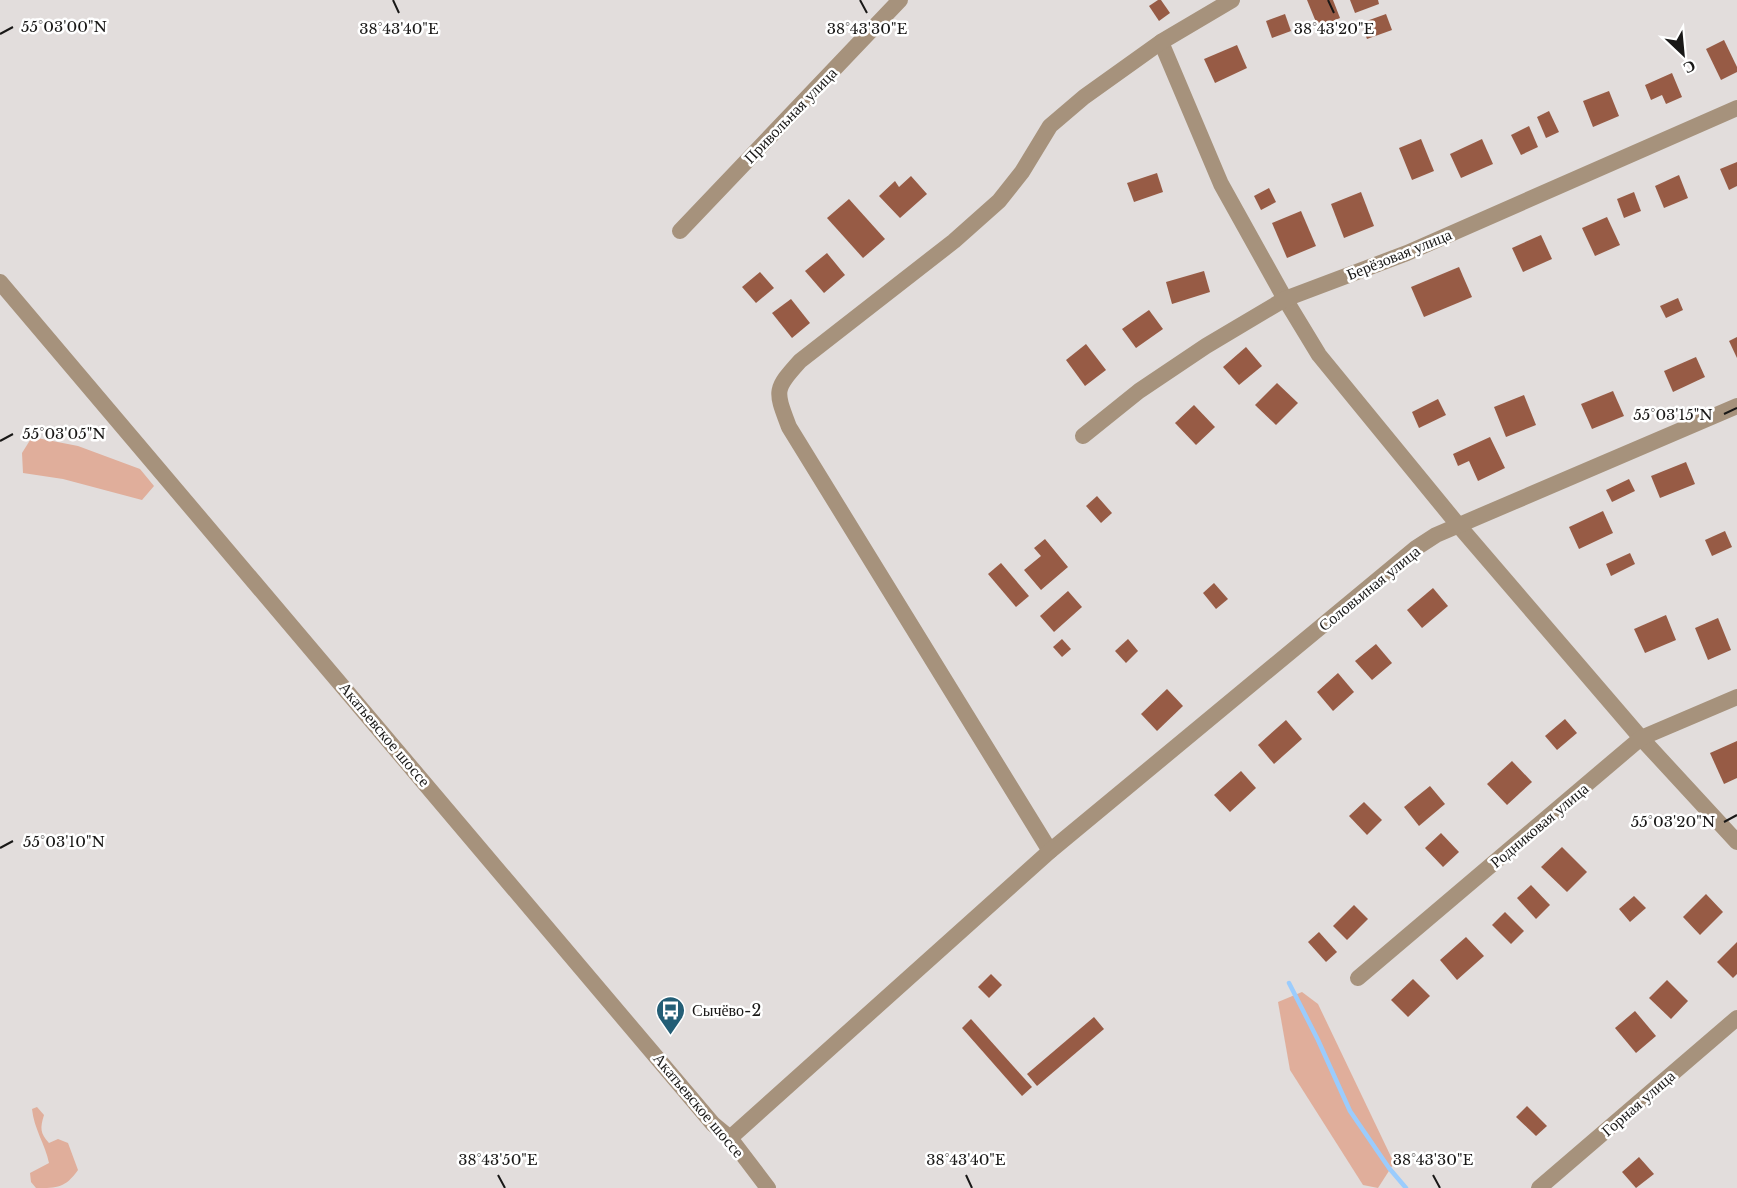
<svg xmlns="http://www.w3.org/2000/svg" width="1737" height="1188" font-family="'Libre Baskerville',serif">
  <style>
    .green { fill: #e0ae9b }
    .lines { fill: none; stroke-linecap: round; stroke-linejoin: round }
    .stream { stroke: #9bccfd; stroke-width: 4.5 }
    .building { fill: #975b45 }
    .minor { stroke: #a6927c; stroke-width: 16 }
    .tertiary { stroke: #a6927c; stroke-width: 16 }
    .ticks { fill: none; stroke: #191817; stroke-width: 2 }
    .labels { text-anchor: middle; stroke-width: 5; stroke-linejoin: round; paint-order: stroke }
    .street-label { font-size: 16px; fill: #191817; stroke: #fff }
    .poi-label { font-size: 16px; fill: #191817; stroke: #fff; text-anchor: start }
    .ticks-label { font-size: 15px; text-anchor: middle; fill: #191817; stroke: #fff; stroke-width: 5; stroke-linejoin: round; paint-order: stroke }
  </style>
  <rect width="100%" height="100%" fill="#e2dddc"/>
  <g class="green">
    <path d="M 32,437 L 78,446 L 140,469 L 154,486 L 142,500 L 63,479 L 23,473 L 22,453 Z"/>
    <path d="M 1302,992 L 1318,1004 L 1394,1163 L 1378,1188 L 1363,1185 L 1290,1070 L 1278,1002 Z"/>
    <path d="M 37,1107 L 44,1115 C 40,1128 40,1133 49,1143 L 58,1139 L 68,1143 L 78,1170 C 65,1188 58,1188 36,1188 L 31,1182 L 30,1173 L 49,1163 C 45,1144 34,1129 32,1109 Z"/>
  </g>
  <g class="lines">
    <path class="stream" d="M 1289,983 L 1318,1040 L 1350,1111 L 1389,1168 L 1406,1188"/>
  </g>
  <g class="building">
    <path d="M 1158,0 L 1161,0 L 1170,13 L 1159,21 L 1149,6 Z"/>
    <path d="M 1307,0 L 1333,0 L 1340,18 L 1318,27 Z"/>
    <path d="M 1350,0 L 1378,0 L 1379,4 L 1355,13 Z"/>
    <path d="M 1285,14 L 1291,31 L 1272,38 L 1266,21 Z"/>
    <path d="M 1386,14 L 1392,30 L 1367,39 L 1361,23 Z"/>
    <path d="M 1724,40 L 1737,67 L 1737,72 L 1721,80 L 1706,49 Z"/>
    <path d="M 1237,45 L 1247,68 L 1215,83 L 1204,59 Z"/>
    <path d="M 1672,73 L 1682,97 L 1666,104 L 1662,95 L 1651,100 L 1645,85 Z"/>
    <path d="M 1609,91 L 1619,116 L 1593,127 L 1583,101 Z"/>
    <path d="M 1549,111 L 1559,132 L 1546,138 L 1537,117 Z"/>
    <path d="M 1529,126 L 1538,147 L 1521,155 L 1511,135 Z"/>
    <path d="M 1421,139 L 1434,171 L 1412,180 L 1399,148 Z"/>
    <path d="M 1482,139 L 1493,164 L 1461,178 L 1450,154 Z"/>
    <path d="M 1737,162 L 1737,186 L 1729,190 L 1720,169 Z"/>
    <path d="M 1157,173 L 1163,192 L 1134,202 L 1127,183 Z"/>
    <path d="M 1679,175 L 1688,198 L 1664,208 L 1655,186 Z"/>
    <path d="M 911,176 L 927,194 L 900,218 L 879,196 L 895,181 L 899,187 Z"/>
    <path d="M 1269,188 L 1276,202 L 1261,210 L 1254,196 Z"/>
    <path d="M 1361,192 L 1374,226 L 1344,238 L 1331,204 Z"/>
    <path d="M 1634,192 L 1641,211 L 1624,218 L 1617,199 Z"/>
    <path d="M 849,199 L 885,239 L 863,258 L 827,218 Z"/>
    <path d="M 1301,211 L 1316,246 L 1287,258 L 1272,223 Z"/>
    <path d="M 1607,217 L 1620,245 L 1595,256 L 1582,228 Z"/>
    <path d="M 1541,235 L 1552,259 L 1523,272 L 1512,248 Z"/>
    <path d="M 827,253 L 845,275 L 824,293 L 805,271 Z"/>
    <path d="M 1459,267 L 1472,297 L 1424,317 L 1411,287 Z"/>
    <path d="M 1204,271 L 1210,292 L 1172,304 L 1166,282 Z"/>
    <path d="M 760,272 L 774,288 L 756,303 L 742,287 Z"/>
    <path d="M 1678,298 L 1683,310 L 1666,318 L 1660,306 Z"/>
    <path d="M 791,299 L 810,323 L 792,338 L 772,313 Z"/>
    <path d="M 1149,310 L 1163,329 L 1136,348 L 1122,329 Z"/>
    <path d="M 1737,337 L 1737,358 L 1729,341 Z"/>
    <path d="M 1086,344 L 1106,370 L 1085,386 L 1066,360 Z"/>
    <path d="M 1246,347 L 1262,366 L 1239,385 L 1223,367 Z"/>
    <path d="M 1696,357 L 1705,377 L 1673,392 L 1664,371 Z"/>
    <path d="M 1277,383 L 1298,403 L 1276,425 L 1255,405 Z"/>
    <path d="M 1613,391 L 1624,416 L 1592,429 L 1581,404 Z"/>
    <path d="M 1524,395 L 1536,425 L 1506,437 L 1494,407 Z"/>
    <path d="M 1438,399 L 1446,415 L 1419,428 L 1412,412 Z"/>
    <path d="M 1194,405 L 1215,427 L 1196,445 L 1175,423 Z"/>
    <path d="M 1490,437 L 1505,468 L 1478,481 L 1469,461 L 1458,466 L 1453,454 Z"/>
    <path d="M 1686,462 L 1695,484 L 1660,498 L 1651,476 Z"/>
    <path d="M 1629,479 L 1635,491 L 1612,502 L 1606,490 Z"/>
    <path d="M 1097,496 L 1112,513 L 1101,523 L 1086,506 Z"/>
    <path d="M 1603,511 L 1613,533 L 1579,549 L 1569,527 Z"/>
    <path d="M 1725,531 L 1732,547 L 1712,556 L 1705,540 Z"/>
    <path d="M 1045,539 L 1068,567 L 1041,590 L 1024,570 L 1041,556 L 1034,548 Z"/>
    <path d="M 1630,553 L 1635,564 L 1611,576 L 1606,564 Z"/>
    <path d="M 1001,563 L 1029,596 L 1016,607 L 988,574 Z"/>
    <path d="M 1214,583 L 1228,599 L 1216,609 L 1203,593 Z"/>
    <path d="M 1433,588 L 1448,606 L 1422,628 L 1407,610 Z"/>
    <path d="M 1068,591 L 1082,607 L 1054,632 L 1040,616 Z"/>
    <path d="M 1666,615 L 1676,640 L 1645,653 L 1634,629 Z"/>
    <path d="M 1718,618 L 1731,650 L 1708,660 L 1695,628 Z"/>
    <path d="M 1062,639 L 1071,649 L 1062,657 L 1053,647 Z"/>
    <path d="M 1128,639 L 1138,651 L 1126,663 L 1115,651 Z"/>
    <path d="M 1376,644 L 1392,663 L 1372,680 L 1355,661 Z"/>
    <path d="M 1338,673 L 1354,692 L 1333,711 L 1317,692 Z"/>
    <path d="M 1167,689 L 1183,706 L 1157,731 L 1141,714 Z"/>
    <path d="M 1565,719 L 1577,733 L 1557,750 L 1545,736 Z"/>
    <path d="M 1286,720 L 1302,739 L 1274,764 L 1258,745 Z"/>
    <path d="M 1737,741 L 1737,778 L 1724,784 L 1710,753 Z"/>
    <path d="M 1512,761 L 1532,782 L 1507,805 L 1487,784 Z"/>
    <path d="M 1241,771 L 1256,788 L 1230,812 L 1214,795 Z"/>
    <path d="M 1430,786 L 1445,804 L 1419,826 L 1404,807 Z"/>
    <path d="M 1364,802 L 1382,820 L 1367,835 L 1349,816 Z"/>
    <path d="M 1441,833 L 1459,852 L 1443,867 L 1425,848 Z"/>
    <path d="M 1562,847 L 1587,872 L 1567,892 L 1541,867 Z"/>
    <path d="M 1531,885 L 1550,905 L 1536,919 L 1517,898 Z"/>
    <path d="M 1706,894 L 1723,912 L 1700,935 L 1683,917 Z"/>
    <path d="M 1634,896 L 1646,908 L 1630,922 L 1619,909 Z"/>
    <path d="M 1354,905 L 1368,919 L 1347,940 L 1333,926 Z"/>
    <path d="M 1505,912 L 1524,931 L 1511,944 L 1492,925 Z"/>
    <path d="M 1319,932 L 1337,952 L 1326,962 L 1308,942 Z"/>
    <path d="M 1466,937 L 1484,956 L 1457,980 L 1440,960 Z"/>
    <path d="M 1737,942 L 1737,974 L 1733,978 L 1717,962 Z"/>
    <path d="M 991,974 L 1002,985 L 989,998 L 978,987 Z"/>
    <path d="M 1413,979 L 1430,996 L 1408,1017 L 1391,1000 Z"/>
    <path d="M 1667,980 L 1688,1001 L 1671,1019 L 1649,998 Z"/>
    <path d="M 1635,1011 L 1656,1036 L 1636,1053 L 1615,1028 Z"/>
    <path d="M 1094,1017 L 1104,1029 L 1037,1086 L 1027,1074 Z"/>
    <path d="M 971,1019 L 1032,1087 L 1022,1096 L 962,1028 Z"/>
    <path d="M 1527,1106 L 1547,1126 L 1536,1136 L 1516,1117 Z"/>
    <path d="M 1639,1157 L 1654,1174 L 1636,1188 L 1622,1172 Z"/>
  </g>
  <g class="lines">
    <g class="minor">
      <path d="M 1161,42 L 1221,184 L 1285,299 L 1319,355 L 1459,526 L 1641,738 L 1737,842"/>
      <path d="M 680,231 L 900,0"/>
      <path d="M 1083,436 L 1139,391 L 1206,346 L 1285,299 L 1407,253 L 1737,108"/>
      <path d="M 1050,851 L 789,427 C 775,390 774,390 800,361 L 954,241 L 999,201 L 1022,172 L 1050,126 L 1084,97 L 1161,42 L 1232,0"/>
      <path d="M 1358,978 L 1641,738 L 1737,697"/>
      <path d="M 730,1138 L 1050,851 L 1416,548 L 1436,535 L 1737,406"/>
      <path d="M 1539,1188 L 1737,1018"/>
    </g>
    <path class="tertiary" d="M 0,282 L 713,1124 L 730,1138 L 768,1188"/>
  </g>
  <path class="ticks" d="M 393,0 L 399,13M 860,0 L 867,13M 1328,0 L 1334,13M 0,34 L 13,27M 1724,414 L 1737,408M 0,441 L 13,434M 1724,822 L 1737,815M 0,848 L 13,841M 498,1175 L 505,1188M 966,1175 L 972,1188M 1433,1175 L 1440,1188"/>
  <defs>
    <symbol id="bus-pin" viewBox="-11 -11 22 30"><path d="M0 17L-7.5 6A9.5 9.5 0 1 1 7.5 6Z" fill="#235e76" stroke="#fff"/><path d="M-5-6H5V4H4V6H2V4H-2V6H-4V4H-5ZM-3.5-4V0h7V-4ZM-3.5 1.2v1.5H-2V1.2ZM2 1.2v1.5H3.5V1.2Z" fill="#fff"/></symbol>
  </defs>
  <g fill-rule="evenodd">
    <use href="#bus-pin" x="654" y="994" width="33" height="45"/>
  </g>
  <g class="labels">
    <g class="street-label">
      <text transform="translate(790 115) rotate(-46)" y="6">Привольная улица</text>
      <text transform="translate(1399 254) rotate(-22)" y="6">Берёзовая улица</text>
      <text transform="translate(1369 588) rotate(-39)" y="6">Соловьиная улица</text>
      <text transform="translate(385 734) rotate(50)" y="6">Акатьевское шоссе</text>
      <text transform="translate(1539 825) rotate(-40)" y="6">Родниковая улица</text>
      <text transform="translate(1638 1103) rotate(-41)" y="6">Горная улица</text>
      <text transform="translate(699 1105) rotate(50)" y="6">Акатьевское шоссе</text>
    </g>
    <g class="poi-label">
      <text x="692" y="1016">Сычёво-2</text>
    </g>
  </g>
  <g class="ticks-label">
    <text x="64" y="32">55°03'00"N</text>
    <text x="399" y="34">38°43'40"E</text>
    <text x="867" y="34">38°43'30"E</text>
    <text x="1334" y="34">38°43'20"E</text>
    <text x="1673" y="420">55°03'15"N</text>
    <text x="64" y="439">55°03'05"N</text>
    <text x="1673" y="827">55°03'20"N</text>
    <text x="64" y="847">55°03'10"N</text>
    <text x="498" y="1165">38°43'50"E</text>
    <text x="966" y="1165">38°43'40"E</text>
    <text x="1433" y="1165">38°43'30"E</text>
  </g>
  <g transform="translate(1683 54) rotate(154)" stroke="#ffffff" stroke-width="4.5" paint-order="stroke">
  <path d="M0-4.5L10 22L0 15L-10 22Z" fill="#191817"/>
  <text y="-9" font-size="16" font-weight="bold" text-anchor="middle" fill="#191817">С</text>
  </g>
</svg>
